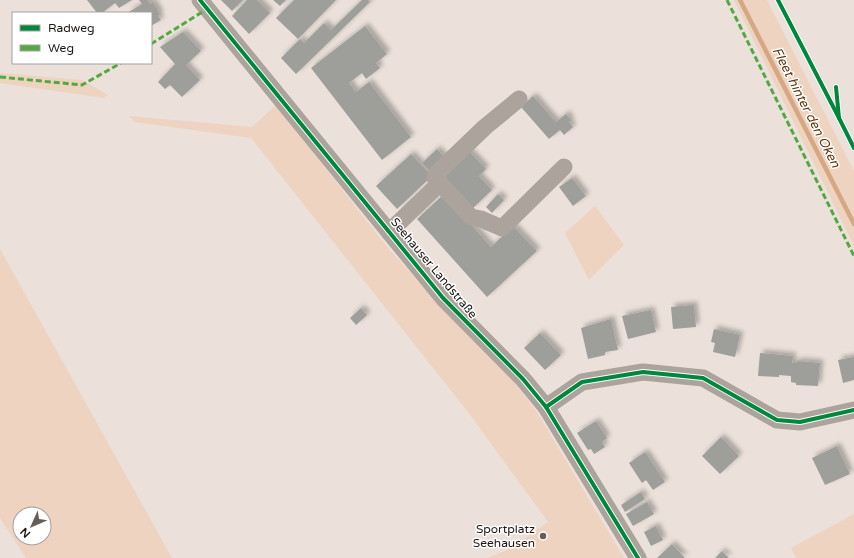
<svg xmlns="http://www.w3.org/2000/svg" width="854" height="558" font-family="'Varela Round',sans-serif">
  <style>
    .green { fill: #edd3c0; fill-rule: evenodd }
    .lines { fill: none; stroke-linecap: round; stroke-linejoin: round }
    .stream { stroke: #d5a882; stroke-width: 4.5 }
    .building { fill: #9e9e9a; filter: url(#shadow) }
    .minor { stroke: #aca39c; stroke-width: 17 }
    .quiet { stroke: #52a942; stroke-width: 3; stroke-dasharray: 6 3; stroke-linecap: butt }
    .cycleway-casing { stroke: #fff; stroke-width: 6 }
    .cycleway { stroke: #00873e; stroke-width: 4 }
    .poi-dot { fill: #645d58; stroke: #fff; stroke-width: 1.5 }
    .labels { text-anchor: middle; stroke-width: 3; stroke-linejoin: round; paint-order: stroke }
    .street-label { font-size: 12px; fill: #1c1612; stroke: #fff }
    .poi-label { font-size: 12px; fill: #1c1612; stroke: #fff; text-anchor: end }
    .water-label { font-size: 13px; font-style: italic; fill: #603710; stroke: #fff }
  </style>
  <defs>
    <filter id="shadow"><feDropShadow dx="3.5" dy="-3.5" stdDeviation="2" flood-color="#0004"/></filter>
  </defs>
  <rect width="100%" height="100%" fill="#ebe1da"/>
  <g class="green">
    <path d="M 734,0 L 767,0 L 854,171 L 854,246 Z"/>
    <path d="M 0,73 L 82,80 L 108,95 L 104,98 L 0,83 Z"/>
    <path d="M 276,105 L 388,248 L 434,299 L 511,378 L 537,412 L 624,558 L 487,558 L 510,549 L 548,522 L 468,412 L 251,138 L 135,122 L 129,116 L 252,127 Z"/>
    <path d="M 595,206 L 624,245 L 589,280 L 565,233 Z"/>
    <path d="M 0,249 L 172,558 L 26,558 L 0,518 ZM 20,514 L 44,514 L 44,538 L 20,538 Z"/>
    <path d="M 854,514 L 854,558 L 796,558 L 791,548 Z"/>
  </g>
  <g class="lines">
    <path class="stream" d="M 740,0 L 854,224"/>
  </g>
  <g class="building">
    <path d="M 87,0 L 132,0 L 119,8 L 115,3 L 102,13 L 97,13 Z"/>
    <path d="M 139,0 L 148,0 L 150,4 L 153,2 L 160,14 L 158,16 L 161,20 L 151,26 L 151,13 L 127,13 L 142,4 Z"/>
    <path d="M 221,0 L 243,0 L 232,11 Z"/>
    <path d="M 247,0 L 257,0 L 270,13 L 249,34 L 232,16 Z"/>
    <path d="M 273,0 L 286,0 L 280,6 Z"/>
    <path d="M 294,0 L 336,0 L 298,39 L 276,18 Z"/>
    <path d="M 362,0 L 368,0 L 370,2 L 296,74 L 281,58 L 300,39 L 304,43 L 324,23 L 331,30 Z"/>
    <path d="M 365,26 L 387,54 L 376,63 L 380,68 L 366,79 L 362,73 L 349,83 L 356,92 L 369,82 L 411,137 L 382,160 L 311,68 Z"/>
    <path d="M 183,32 L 201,51 L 186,65 L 200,80 L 182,97 L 170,85 L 165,89 L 158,82 L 175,64 L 160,47 Z"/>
    <path d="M 533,96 L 556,122 L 566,114 L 571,120 L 569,122 L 573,127 L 564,135 L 560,130 L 549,139 L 521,107 Z"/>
    <path d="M 437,149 L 446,159 L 432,173 L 422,163 Z"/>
    <path d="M 468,150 L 486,169 L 479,176 L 492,190 L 472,209 L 440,176 Z"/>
    <path d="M 411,154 L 432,176 L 397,209 L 376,186 Z"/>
    <path d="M 572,178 L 586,196 L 573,206 L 559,187 Z"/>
    <path d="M 444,194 L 491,247 L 513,226 L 537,251 L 487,297 L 417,219 Z"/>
    <path d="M 498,194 L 504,200 L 492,213 L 486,207 Z"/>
    <path d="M 694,305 L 696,327 L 673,329 L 671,307 Z"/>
    <path d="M 361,308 L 367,315 L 356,325 L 350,318 Z"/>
    <path d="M 651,310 L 656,332 L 628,339 L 622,316 Z"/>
    <path d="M 611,319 L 618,350 L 605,352 L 605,355 L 588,359 L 581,328 Z"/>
    <path d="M 714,329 L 740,335 L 735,357 L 713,352 L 715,343 L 711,342 Z"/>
    <path d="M 540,333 L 561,355 L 545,370 L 524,348 Z"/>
    <path d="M 760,353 L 793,356 L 792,363 L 797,363 L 798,361 L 820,363 L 818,386 L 796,385 L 796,383 L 791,382 L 791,376 L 779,375 L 779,377 L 758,376 Z"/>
    <path d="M 854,357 L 854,380 L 843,383 L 838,360 Z"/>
    <path d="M 596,421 L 607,438 L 602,442 L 605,447 L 594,454 L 591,449 L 588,450 L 577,433 Z"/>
    <path d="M 721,437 L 739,456 L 720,474 L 702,456 Z"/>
    <path d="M 837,446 L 850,474 L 825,485 L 812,458 Z"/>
    <path d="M 645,452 L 665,482 L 653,490 L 646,480 L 642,483 L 629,463 Z"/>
    <path d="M 641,492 L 645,499 L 625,512 L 621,505 Z"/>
    <path d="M 647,502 L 654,514 L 633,526 L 626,514 Z"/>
    <path d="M 656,526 L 663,540 L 651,546 L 644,532 Z"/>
    <path d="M 672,544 L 685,558 L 657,558 Z"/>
    <path d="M 722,551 L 729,558 L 715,558 Z"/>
  </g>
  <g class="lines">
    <g class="minor">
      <path d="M 200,0 L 443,298 L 523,379 L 546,407 L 638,558"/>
      <path d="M 519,99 L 485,127 L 436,174 L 435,178 L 471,217 L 481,219 L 502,228 L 564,167"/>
      <path d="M 389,232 L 440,183"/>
      <path d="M 546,407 L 582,382 L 643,372 L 703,378 L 777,420 L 800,422 L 854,410"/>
    </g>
    <g class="quiet">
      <path d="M 727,0 L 854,256"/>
      <path d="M 151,44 L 207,9"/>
      <path d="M 0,77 L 82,85 L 121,63"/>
    </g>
    <defs>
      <g id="cycleway">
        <path d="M 200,0 L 443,298 L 523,379 L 546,407 L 638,558"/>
        <path d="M 778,0 L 839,118"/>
        <path d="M 836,87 L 839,118 L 854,148"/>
        <path d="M 546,407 L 582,382 L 643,372 L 703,378 L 777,420 L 800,422 L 854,410"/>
      </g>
    </defs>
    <use href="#cycleway" class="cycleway-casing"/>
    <use href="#cycleway" class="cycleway"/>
  </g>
  <circle class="poi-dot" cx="543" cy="536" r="4"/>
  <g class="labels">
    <g class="street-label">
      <text transform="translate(434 268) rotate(50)" y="4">Seehauser Landstraße</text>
    </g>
    <g class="poi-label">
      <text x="535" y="533">Sportplatz<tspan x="535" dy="14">Seehausen</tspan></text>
    </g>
    <g class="water-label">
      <text transform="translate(807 107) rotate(63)" y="5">Fleet hinter den Oken</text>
    </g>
  </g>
  <rect x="12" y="12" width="140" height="52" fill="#ffffff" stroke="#a4a2a0"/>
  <rect x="20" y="25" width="20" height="6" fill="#00873e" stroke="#a4a2a0"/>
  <text x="48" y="32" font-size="12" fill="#1c1612">Radweg</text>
  <rect x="20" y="45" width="20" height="6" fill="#52a942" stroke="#a4a2a0"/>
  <text x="48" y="52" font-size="12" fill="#1c1612">Weg</text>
  <g transform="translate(32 526) rotate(225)"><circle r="19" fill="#ffffff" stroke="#a4a2a0"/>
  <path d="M0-3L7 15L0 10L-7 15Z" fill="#645d58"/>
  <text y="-6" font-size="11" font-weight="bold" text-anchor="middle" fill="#1c1612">N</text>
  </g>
</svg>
